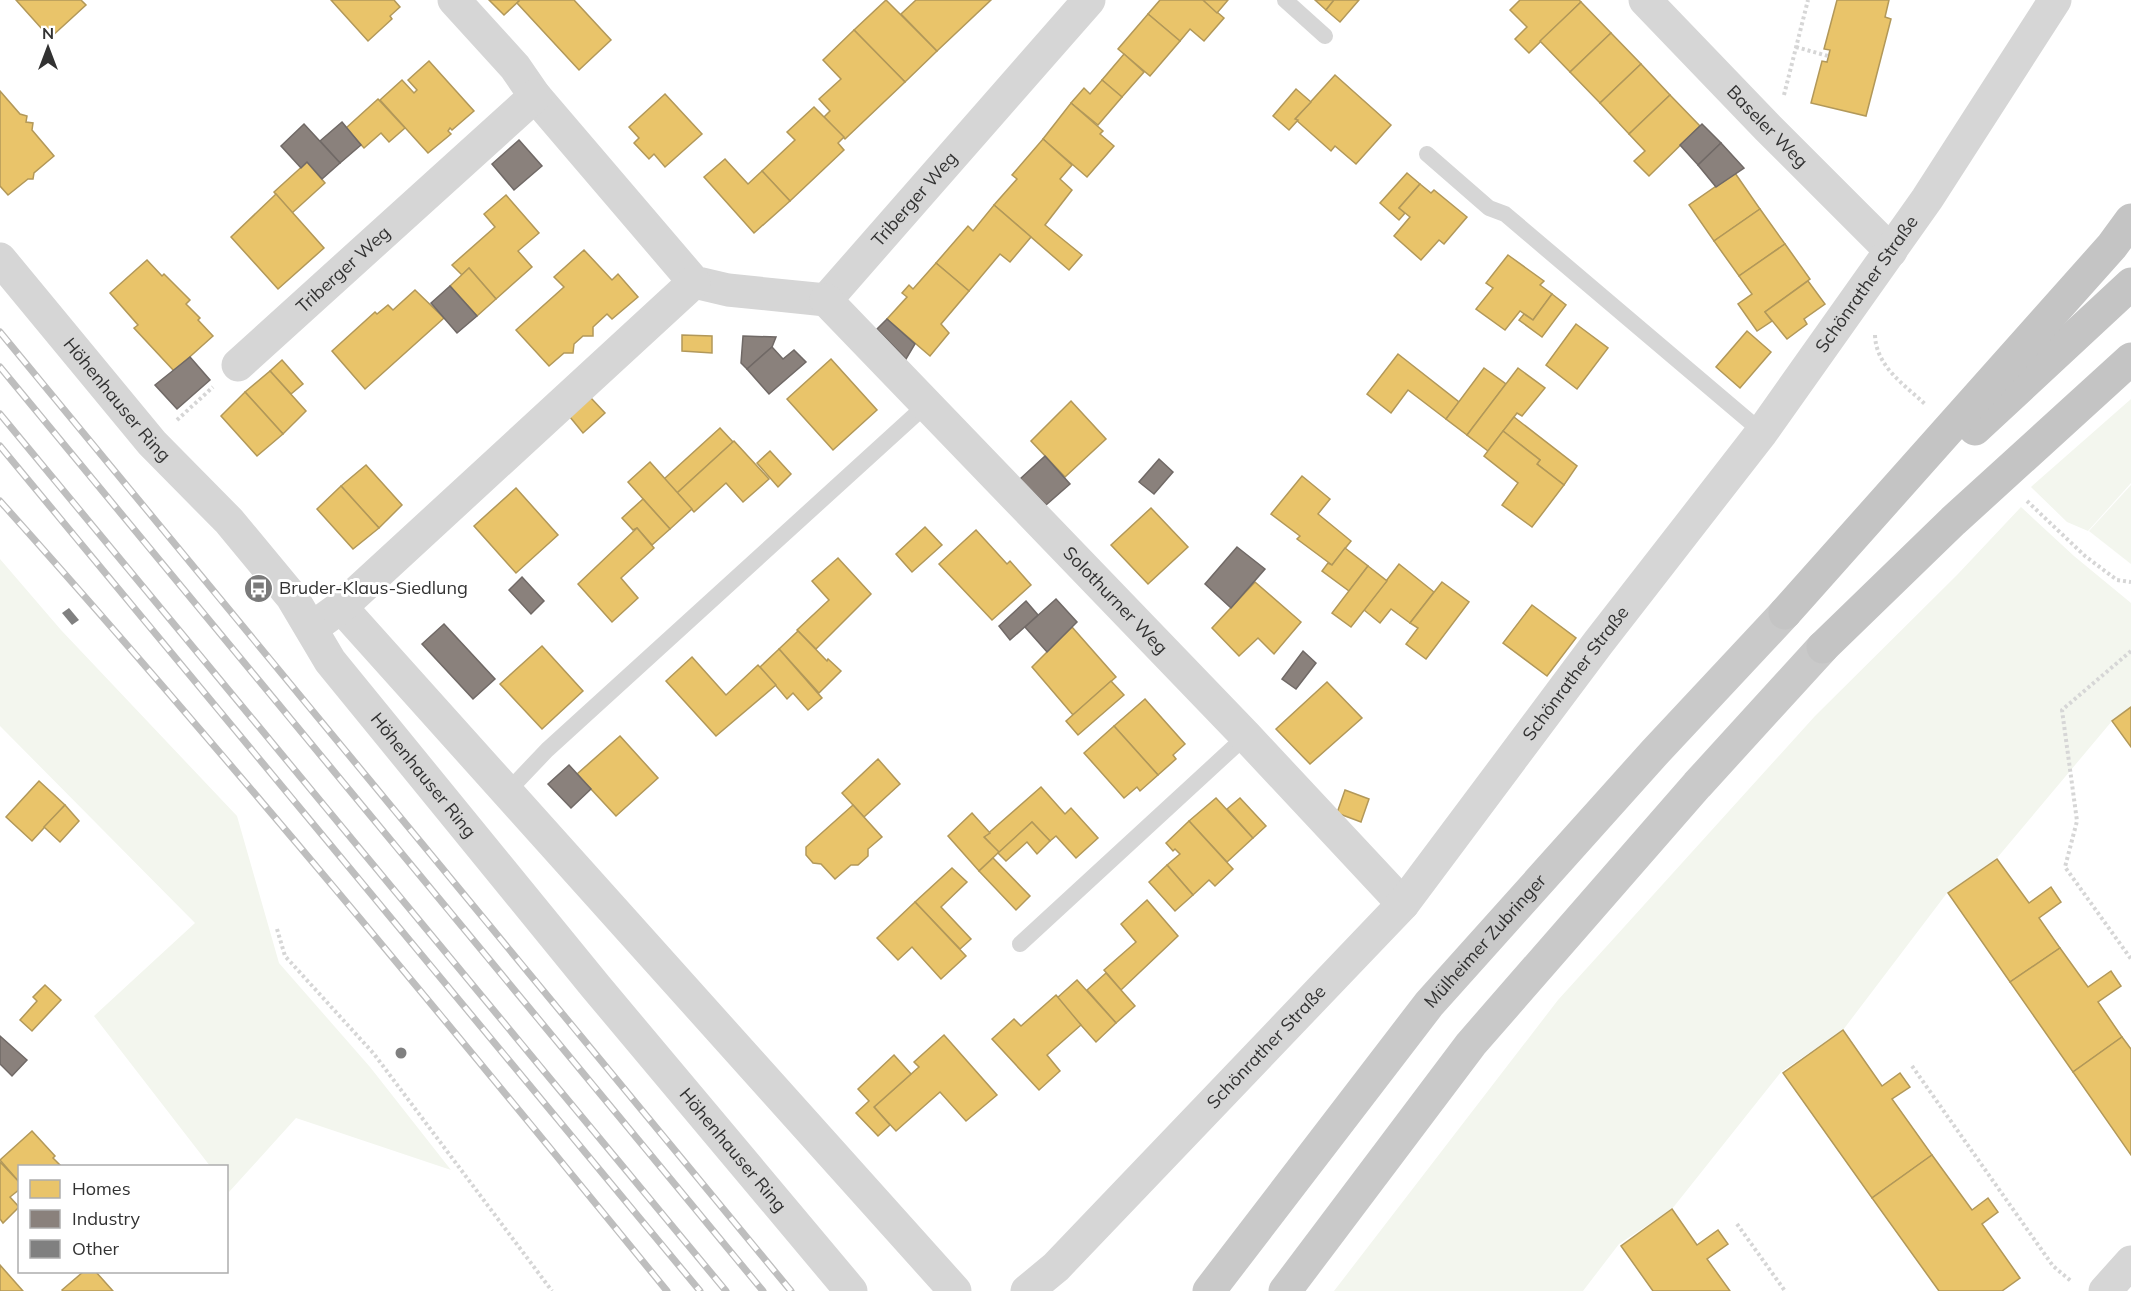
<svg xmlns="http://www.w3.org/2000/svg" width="2131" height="1291" font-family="Mulish,sans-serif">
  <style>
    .green { fill: #f3f6ee }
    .homes { fill: #e9c46a; stroke: #b29859; stroke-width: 1.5 }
    .industry { fill: #8a817c; stroke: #706966; stroke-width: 1.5 }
    .building { fill: #808080 }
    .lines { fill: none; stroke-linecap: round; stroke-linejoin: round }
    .path { stroke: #d6d6d6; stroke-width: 4; stroke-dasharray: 3 3; stroke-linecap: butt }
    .service { stroke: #d6d6d6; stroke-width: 16 }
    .minor { stroke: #d6d6d6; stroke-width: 33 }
    .tertiary { stroke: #d6d6d6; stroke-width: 33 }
    .primary { stroke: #c9c9c9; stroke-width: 33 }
    .motorway { stroke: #c4c4c4; stroke-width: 33 }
    .rail-casing { stroke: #bebebe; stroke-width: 7 }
    .rail { stroke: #fff; stroke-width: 4.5; stroke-dasharray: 14; stroke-linecap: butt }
    .labels { text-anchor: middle; stroke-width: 6; stroke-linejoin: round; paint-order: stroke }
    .street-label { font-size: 18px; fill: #323232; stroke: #fff }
    .poi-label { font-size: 18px; fill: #323232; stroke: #fff; text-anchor: start }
  </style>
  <rect width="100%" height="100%" fill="#fff"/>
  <g class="green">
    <path d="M 2131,399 L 2131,483 L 2088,531 L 2067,522 L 2031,487 Z"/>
    <path d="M 2131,485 L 2131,564 L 2089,531 Z"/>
    <path d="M 2021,507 L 2074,556 L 2131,603 L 2131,707 L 2112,721 L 1997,858 L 1947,893 L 1843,1030 L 1781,1072 L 1672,1209 L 1619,1244 L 1583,1291 L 1334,1291 L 1558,1000 L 1815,716 L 1957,575 Z"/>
    <path d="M 0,559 L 61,630 L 237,816 L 279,963 L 370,1067 L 451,1170 L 296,1118 L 229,1192 L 227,1188 L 226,1166 L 210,1166 L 94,1016 L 195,923 L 0,726 Z"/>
  </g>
  <g class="homes">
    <path d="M 16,0 L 81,0 L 86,5 L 50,38 Z"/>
    <path d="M 331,0 L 394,0 L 400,7 L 390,16 L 392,19 L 368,41 Z"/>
    <path d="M 489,0 L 520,0 L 504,15 Z"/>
    <path d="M 520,0 L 574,0 L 611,40 L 579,70 L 517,3 Z"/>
    <path d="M 886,0 L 937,51 L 905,82 L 854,30 Z"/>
    <path d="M 916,0 L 991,0 L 937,51 L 901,14 Z"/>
    <path d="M 1160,0 L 1203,0 L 1224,18 L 1204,41 L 1190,29 L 1180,41 L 1148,14 Z"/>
    <path d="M 1203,0 L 1228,0 L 1217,13 Z"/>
    <path d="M 1315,0 L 1334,0 L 1326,10 Z"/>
    <path d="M 1334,0 L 1359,0 L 1340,22 L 1326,10 Z"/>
    <path d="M 1520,0 L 1579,0 L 1581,2 L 1529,53 L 1515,39 L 1527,27 L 1510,10 Z"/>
    <path d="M 1837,0 L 1889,0 L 1885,17 L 1891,19 L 1866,116 L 1811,103 L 1822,61 L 1827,62 L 1830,50 L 1824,49 Z"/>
    <path d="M 1581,2 L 1611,33 L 1570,72 L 1540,41 Z"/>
    <path d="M 1148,14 L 1180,41 L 1150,76 L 1118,49 Z"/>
    <path d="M 854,30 L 905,82 L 845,139 L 824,117 L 830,111 L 819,99 L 841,79 L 823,60 Z"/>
    <path d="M 1611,33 L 1641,64 L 1600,103 L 1570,72 Z"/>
    <path d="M 1124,54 L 1144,72 L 1122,97 L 1102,80 Z"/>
    <path d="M 429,61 L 474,111 L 452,130 L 450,128 L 448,131 L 451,134 L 428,153 L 380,100 L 402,80 L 414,93 L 417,90 L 408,80 Z"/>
    <path d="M 1641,64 L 1670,95 L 1629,134 L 1600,103 Z"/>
    <path d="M 1335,75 L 1391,125 L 1356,164 L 1335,146 L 1331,151 L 1295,119 Z"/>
    <path d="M 1102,80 L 1122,97 L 1098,125 L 1071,103 L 1084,88 L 1090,94 Z"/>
    <path d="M 1296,89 L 1311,102 L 1295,119 L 1298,120 L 1289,130 L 1273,116 Z"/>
    <path d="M 0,91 L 20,114 L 27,116 L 26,122 L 33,123 L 32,130 L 54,156 L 34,173 L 33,179 L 28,179 L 8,195 L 0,186 Z"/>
    <path d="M 665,94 L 702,134 L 665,167 L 654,154 L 649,159 L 634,143 L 639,138 L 629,127 Z"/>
    <path d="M 1670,95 L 1700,126 L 1649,176 L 1634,161 L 1645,151 L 1629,134 Z"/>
    <path d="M 378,99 L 405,128 L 389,142 L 381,133 L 364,148 L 346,128 Z"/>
    <path d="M 1071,103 L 1103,131 L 1100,134 L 1114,146 L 1087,177 L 1043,139 Z"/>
    <path d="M 814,107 L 844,137 L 838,143 L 844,150 L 790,201 L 762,171 L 795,140 L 787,132 Z"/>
    <path d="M 1043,139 L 1072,165 L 1060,179 L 1072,190 L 1045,225 L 1082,255 L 1069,270 L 994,205 L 1017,179 L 1012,175 Z"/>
    <path d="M 725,159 L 748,184 L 762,171 L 790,201 L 754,233 L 704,177 Z"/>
    <path d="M 307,162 L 325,183 L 292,213 L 274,192 Z"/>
    <path d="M 1407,173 L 1420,184 L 1399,208 L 1405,213 L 1399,220 L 1380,203 Z"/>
    <path d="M 1735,173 L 1760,209 L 1714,241 L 1689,205 Z"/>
    <path d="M 1420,184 L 1431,193 L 1434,190 L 1467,217 L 1444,244 L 1439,240 L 1421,260 L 1394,236 L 1410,217 L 1399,208 Z"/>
    <path d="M 276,194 L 324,248 L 278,289 L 231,237 Z"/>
    <path d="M 506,195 L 539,233 L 518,251 L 532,267 L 496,299 L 469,268 L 462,275 L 452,265 L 495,227 L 484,214 Z"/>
    <path d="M 994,205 L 1031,237 L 1010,262 L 1000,254 L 969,291 L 936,263 L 968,226 L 973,231 Z"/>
    <path d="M 1760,209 L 1785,244 L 1739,276 L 1714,241 Z"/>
    <path d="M 1785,244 L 1810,279 L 1765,312 L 1772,321 L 1757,331 L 1738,304 L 1752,294 L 1739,276 Z"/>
    <path d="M 584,250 L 612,280 L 618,274 L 638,297 L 612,319 L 607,314 L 593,327 L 593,336 L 583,336 L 574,344 L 573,353 L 564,353 L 549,366 L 516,330 L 564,287 L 554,277 Z"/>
    <path d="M 1508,255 L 1544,281 L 1540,285 L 1552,294 L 1533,320 L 1520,311 L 1505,330 L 1476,309 L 1493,288 L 1486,283 Z"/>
    <path d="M 147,260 L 162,276 L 164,274 L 190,300 L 186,304 L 200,318 L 198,320 L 213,336 L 174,371 L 134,328 L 138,325 L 110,293 Z"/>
    <path d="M 936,263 L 969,291 L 941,324 L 949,333 L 930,356 L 887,319 L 907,297 L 902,293 L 909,285 L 913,289 Z"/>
    <path d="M 469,268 L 496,299 L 477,316 L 450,286 Z"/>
    <path d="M 1808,281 L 1825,304 L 1804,319 L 1807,324 L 1787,339 L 1765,312 Z"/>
    <path d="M 415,290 L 444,318 L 365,389 L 332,351 L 375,312 L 377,314 L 388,305 L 393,310 Z"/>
    <path d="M 1552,294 L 1566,305 L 1542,337 L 1519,320 L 1524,314 L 1533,320 Z"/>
    <path d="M 1576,324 L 1608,348 L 1577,389 L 1546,365 Z"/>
    <path d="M 1747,331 L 1771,352 L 1740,388 L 1716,367 Z"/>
    <path d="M 682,335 L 712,336 L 712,353 L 682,351 Z"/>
    <path d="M 1398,354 L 1459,402 L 1446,419 L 1408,390 L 1391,413 L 1367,394 Z"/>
    <path d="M 831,359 L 877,410 L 833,450 L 787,399 Z"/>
    <path d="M 282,360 L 303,384 L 291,394 L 270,371 Z"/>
    <path d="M 1484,368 L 1506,384 L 1467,435 L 1446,419 Z"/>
    <path d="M 1518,368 L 1545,388 L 1522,416 L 1517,413 L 1488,451 L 1467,435 Z"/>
    <path d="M 270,371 L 306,411 L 283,434 L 245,392 Z"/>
    <path d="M 245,392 L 283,434 L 257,456 L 221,416 Z"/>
    <path d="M 591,398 L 605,413 L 583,433 L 570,417 Z"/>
    <path d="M 1071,401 L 1106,439 L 1065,477 L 1031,441 Z"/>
    <path d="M 1514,417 L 1577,466 L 1564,485 L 1537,464 L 1540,460 L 1503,431 Z"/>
    <path d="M 720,428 L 733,442 L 677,493 L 664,479 Z"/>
    <path d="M 1503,431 L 1540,460 L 1537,464 L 1564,485 L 1532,527 L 1502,505 L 1518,483 L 1484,456 Z"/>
    <path d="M 734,441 L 769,479 L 743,502 L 726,483 L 694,512 L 677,493 Z"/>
    <path d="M 770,451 L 791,474 L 778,487 L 757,463 Z"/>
    <path d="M 650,462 L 692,509 L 670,529 L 628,482 Z"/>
    <path d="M 366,465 L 402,505 L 379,528 L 341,486 Z"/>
    <path d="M 1302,476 L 1330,499 L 1318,514 L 1351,541 L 1332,565 L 1297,539 L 1300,536 L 1271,514 Z"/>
    <path d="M 341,486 L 379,528 L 353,549 L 317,509 Z"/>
    <path d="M 516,488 L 558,535 L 516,573 L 474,526 Z"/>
    <path d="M 643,499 L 670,529 L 652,545 L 637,528 L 633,530 L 622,518 Z"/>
    <path d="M 1151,508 L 1188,547 L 1148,584 L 1111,545 Z"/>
    <path d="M 925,527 L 942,545 L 912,572 L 896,554 Z"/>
    <path d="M 637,528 L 654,548 L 621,578 L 638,598 L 612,622 L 578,584 Z"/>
    <path d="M 976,530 L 1007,564 L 1010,561 L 1031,585 L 992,620 L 939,564 Z"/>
    <path d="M 1345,548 L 1368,566 L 1349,591 L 1322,571 L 1328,563 L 1332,565 Z"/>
    <path d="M 838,558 L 871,594 L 816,649 L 797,630 L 829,600 L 812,581 Z"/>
    <path d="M 1399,564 L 1434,592 L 1410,623 L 1391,609 L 1380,623 L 1364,610 Z"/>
    <path d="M 1368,566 L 1387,581 L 1351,627 L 1332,613 Z"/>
    <path d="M 1255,582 L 1301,622 L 1274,654 L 1258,638 L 1239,656 L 1212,628 Z"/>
    <path d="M 1442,582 L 1469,602 L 1426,659 L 1406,644 L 1418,628 L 1410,623 Z"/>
    <path d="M 1532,605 L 1576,638 L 1547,676 L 1503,643 Z"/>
    <path d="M 1072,627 L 1116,677 L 1073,715 L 1032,667 Z"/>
    <path d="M 798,631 L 827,661 L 828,659 L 841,671 L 819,693 L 779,649 Z"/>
    <path d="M 542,646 L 583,691 L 542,729 L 500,684 Z"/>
    <path d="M 779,649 L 822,698 L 808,710 L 793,693 L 787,699 L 760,667 Z"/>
    <path d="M 692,657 L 726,695 L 758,665 L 776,685 L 716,736 L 666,681 Z"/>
    <path d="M 1111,681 L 1124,695 L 1078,735 L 1066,721 Z"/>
    <path d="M 1327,682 L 1362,718 L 1310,764 L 1276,729 Z"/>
    <path d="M 1145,699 L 1185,744 L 1173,755 L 1176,759 L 1158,775 L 1114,726 Z"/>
    <path d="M 2131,707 L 2131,747 L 2112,721 Z"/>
    <path d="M 1114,726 L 1158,775 L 1140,791 L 1137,787 L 1124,798 L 1084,753 Z"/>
    <path d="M 620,736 L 658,778 L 616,816 L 577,774 Z"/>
    <path d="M 878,759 L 900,784 L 864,817 L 842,793 Z"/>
    <path d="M 39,781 L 65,805 L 32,841 L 6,817 Z"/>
    <path d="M 1041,787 L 1065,814 L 1071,808 L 1098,838 L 1076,858 L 1056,836 L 1050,841 L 1032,822 L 999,853 L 984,837 Z"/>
    <path d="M 1345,790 L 1369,799 L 1361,822 L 1337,813 Z"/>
    <path d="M 1216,798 L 1253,838 L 1227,862 L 1189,821 Z"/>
    <path d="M 1240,798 L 1266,826 L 1253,838 L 1227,809 Z"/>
    <path d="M 65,805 L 79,821 L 60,842 L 44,827 Z"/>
    <path d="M 853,805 L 882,837 L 868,849 L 868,856 L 858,865 L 851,865 L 835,879 L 821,864 L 813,863 L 806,855 L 806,847 Z"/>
    <path d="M 972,813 L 990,833 L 984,837 L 999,852 L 979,871 L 948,836 Z"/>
    <path d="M 1189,821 L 1233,869 L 1215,886 L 1209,880 L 1193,895 L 1167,865 L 1180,854 L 1175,849 L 1173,851 L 1166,843 Z"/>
    <path d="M 1032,822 L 1050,841 L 1037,854 L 1027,842 L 1006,861 L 998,853 Z"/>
    <path d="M 993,858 L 1030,896 L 1016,910 L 979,871 Z"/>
    <path d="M 1997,859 L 2029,903 L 2051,887 L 2061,902 L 2039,918 L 2060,948 L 2010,982 L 1948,893 Z"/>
    <path d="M 1167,865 L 1193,895 L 1175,911 L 1149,882 Z"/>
    <path d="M 952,868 L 967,882 L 941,907 L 971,939 L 960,949 L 915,902 Z"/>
    <path d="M 1147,900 L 1178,936 L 1121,990 L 1104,970 L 1136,942 L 1121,924 Z"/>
    <path d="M 915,902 L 966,956 L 941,979 L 912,947 L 898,960 L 877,938 Z"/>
    <path d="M 2060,948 L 2088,987 L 2111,971 L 2121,986 L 2098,1002 L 2122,1037 L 2073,1072 L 2010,982 Z"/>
    <path d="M 1106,973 L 1135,1006 L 1116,1023 L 1087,990 Z"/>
    <path d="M 1077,980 L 1116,1023 L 1096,1042 L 1057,998 Z"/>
    <path d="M 45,985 L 61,1000 L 32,1031 L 20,1020 L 37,1001 L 33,997 Z"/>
    <path d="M 1056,995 L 1081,1025 L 1047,1055 L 1060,1071 L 1039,1090 L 992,1039 L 1014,1019 L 1021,1026 Z"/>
    <path d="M 1843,1030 L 1882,1086 L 1900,1073 L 1910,1087 L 1892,1099 L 1932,1155 L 1872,1198 L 1783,1073 Z"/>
    <path d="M 944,1035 L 997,1095 L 966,1121 L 940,1092 L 896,1131 L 874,1107 L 919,1067 L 914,1062 Z"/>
    <path d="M 2122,1037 L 2131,1049 L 2131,1155 L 2073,1072 Z"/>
    <path d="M 894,1055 L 911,1074 L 874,1107 L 890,1125 L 878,1136 L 856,1113 L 869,1101 L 858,1089 Z"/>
    <path d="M 32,1131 L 55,1156 L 53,1158 L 61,1166 L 20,1166 L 20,1183 L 0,1160 Z"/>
    <path d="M 1932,1155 L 1972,1210 L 1988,1198 L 1998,1212 L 1982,1224 L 2020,1278 L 2002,1291 L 1939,1291 L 1872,1198 Z"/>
    <path d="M 0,1162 L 20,1183 L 20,1189 L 10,1197 L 19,1207 L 3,1223 L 0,1219 Z"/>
    <path d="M 1672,1209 L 1697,1245 L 1718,1230 L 1728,1244 L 1707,1259 L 1730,1291 L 1653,1291 L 1621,1246 Z"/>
    <path d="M 0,1265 L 23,1291 L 0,1291 Z"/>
    <path d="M 83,1272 L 96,1272 L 113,1291 L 63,1291 L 62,1290 Z"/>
  </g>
  <g class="industry">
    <path d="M 342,122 L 361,145 L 340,163 L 320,141 Z"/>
    <path d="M 304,124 L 340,163 L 322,179 L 307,162 L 301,168 L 281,146 Z"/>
    <path d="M 1702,124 L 1721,143 L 1698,165 L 1680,145 Z"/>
    <path d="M 519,140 L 542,166 L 514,190 L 492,164 Z"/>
    <path d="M 1721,143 L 1744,168 L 1716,187 L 1698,165 Z"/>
    <path d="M 450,286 L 477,316 L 457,333 L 431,303 Z"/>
    <path d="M 887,319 L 915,344 L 906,359 L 877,329 Z"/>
    <path d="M 743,336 L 776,337 L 772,347 L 747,369 L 741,363 Z"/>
    <path d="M 772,347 L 783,359 L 794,350 L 806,362 L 769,394 L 747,369 Z"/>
    <path d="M 190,357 L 210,380 L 177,409 L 155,385 Z"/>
    <path d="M 1045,456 L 1070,484 L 1046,505 L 1020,479 Z"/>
    <path d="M 1159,459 L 1173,472 L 1154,494 L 1139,482 Z"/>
    <path d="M 1237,547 L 1265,569 L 1231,608 L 1205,584 Z"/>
    <path d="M 522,577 L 544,601 L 531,614 L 509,590 Z"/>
    <path d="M 1056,599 L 1077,622 L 1047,652 L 1025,627 Z"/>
    <path d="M 1026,601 L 1038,615 L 1010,640 L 999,626 Z"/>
    <path d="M 444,624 L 495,679 L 473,699 L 422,644 Z"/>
    <path d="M 1303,651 L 1316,663 L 1296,689 L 1282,679 Z"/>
    <path d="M 569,765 L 591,789 L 571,808 L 548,784 Z"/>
    <path d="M 0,1036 L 27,1060 L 12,1076 L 0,1064 Z"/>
  </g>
  <g class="building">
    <path d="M 69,608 L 79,620 L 72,625 L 62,613 Z"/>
    <circle cx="401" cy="1053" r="5.5"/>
  </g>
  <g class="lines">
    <g class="path">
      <path d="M 1796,47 L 1828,56"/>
      <path d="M 1784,95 L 1808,0"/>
      <path d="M 1875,335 C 1876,367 1905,385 1926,405"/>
      <path d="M 177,420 L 213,387"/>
      <path d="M 2027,501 L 2085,556 L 2117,580 L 2131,582"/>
      <path d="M 2131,651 L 2062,710 L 2077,821 L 2065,867 L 2131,959"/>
      <path d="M 277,929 L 285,956 L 374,1054 L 552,1291"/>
      <path d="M 1912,1066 L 2053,1266 L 2071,1281"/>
      <path d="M 1737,1224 L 1785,1291"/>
    </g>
    <g class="service">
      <path d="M 1285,0 L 1325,36"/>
      <path d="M 1427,154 L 1489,208 L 1505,214 L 1762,432"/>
      <path d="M 508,791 L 547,750 L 926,405"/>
      <path d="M 1020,944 L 1246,736"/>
    </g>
    <g class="minor">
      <path id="s1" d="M 454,0 L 515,67 L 535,96 L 694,282 L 728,290 L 826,300 L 1089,0"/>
      <path id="s2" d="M 1645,0 L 1768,128 L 1891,251"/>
      <path id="s3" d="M 826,300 L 1246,736 L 1403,904"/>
      <path id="s4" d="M 238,365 L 535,96"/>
      <path d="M 341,607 L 955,1291"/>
      <path d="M 323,620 L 341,607 L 694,282"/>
      <path id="s5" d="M 1027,1291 L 1056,1267 L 1403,904 L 1598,643 L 1762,432 L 1927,199 L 2055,0"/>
      <path d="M 2105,1291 L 2131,1262"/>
    </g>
    <path class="tertiary" id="s6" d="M 0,259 L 152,443 L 229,521 L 292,597 L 330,661 L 596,987 L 851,1291"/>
    <g class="primary">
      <path id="s7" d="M 1209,1291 L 1429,1004 L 1655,752 L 1785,613"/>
      <path d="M 1285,1291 L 1471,1044 L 1697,785 L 1823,647"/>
    </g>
    <g class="motorway">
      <path d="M 1975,429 L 2131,284"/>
      <path d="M 1785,613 L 2112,246 L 2131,220"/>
      <path d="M 1823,647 L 1953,521 L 2131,359"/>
    </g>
    <defs>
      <g id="rail">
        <path d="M 0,332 L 791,1291"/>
        <path d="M 0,367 L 763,1291"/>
        <path d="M 0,414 L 726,1291"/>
        <path d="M 0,446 L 700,1291"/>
        <path d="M 0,501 C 230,758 449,1024 667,1291"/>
      </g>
    </defs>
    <use href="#rail" class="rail-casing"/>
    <use href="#rail" class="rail"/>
  </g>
  <defs>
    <symbol id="bus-disc" viewBox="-11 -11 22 22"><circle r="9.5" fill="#7a7a7a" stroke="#fff"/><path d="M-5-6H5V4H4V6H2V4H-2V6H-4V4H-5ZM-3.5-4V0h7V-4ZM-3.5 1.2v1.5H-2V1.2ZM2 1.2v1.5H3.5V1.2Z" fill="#fff"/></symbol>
  </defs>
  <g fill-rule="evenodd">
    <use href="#bus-disc" x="242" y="572" width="33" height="33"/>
  </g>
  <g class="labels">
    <g class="street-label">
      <text dy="6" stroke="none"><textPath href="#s2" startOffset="176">Baseler Weg</textPath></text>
      <text dy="6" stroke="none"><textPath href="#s1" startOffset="638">Triberger Weg</textPath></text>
      <text dy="6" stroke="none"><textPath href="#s4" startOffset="142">Triberger Weg</textPath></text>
      <text dy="6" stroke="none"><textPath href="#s5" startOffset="1314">Schönrather Straße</textPath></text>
      <text dy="6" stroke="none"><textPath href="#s6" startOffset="183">Höhenhauser Ring</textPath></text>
      <text dy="6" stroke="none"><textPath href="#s3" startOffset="417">Solothurner Weg</textPath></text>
      <text dy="6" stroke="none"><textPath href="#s5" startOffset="828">Schönrather Straße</textPath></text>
      <text dy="6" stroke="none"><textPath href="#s6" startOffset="669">Höhenhauser Ring</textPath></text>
      <text dy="6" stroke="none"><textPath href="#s7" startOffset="446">Mülheimer Zubringer</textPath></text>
      <text dy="6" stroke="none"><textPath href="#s5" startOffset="342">Schönrather Straße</textPath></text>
      <text dy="6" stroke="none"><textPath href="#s6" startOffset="1155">Höhenhauser Ring</textPath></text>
    </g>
    <g class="poi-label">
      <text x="279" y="594">Bruder-Klaus-Siedlung</text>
    </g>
  </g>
  <rect x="18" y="1165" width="210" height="108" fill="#ffffff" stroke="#adadad" stroke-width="1.5"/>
  <rect x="30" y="1180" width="30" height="18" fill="#e9c46a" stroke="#adadad" stroke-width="1.5"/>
  <text x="72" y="1195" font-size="18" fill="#323232">Homes</text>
  <rect x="30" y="1210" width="30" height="18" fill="#8a817c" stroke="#adadad" stroke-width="1.5"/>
  <text x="72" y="1225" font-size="18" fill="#323232">Industry</text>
  <rect x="30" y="1240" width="30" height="18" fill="#808080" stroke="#adadad" stroke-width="1.5"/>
  <text x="72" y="1255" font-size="18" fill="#323232">Other</text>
  <g transform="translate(48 48)" stroke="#ffffff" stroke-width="4.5" paint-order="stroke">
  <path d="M0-4.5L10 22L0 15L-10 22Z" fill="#323232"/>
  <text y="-9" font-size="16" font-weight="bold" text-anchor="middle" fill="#323232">N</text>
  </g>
</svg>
